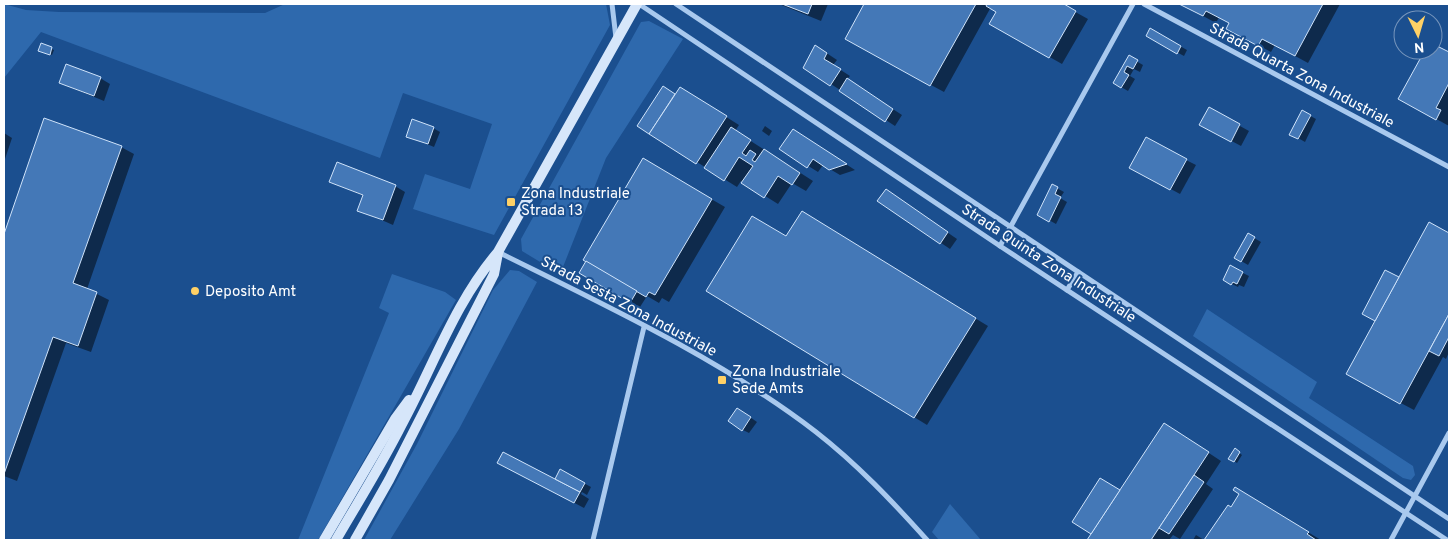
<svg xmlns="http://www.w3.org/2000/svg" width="1453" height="544" font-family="Overpass,sans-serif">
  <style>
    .green { fill: #2e69ad }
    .shadow { fill: #0007 }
    .building { fill: #4478b7; stroke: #cfe3fa }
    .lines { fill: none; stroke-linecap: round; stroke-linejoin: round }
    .street { stroke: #a9c9ee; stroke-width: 5 }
    .secondary { stroke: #d6e6fa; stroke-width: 10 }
    .poi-dot { fill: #ffd166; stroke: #1b4f8f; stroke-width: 2 }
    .labels { text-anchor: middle; stroke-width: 4; stroke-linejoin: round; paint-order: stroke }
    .street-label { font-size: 15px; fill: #fff; stroke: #1b4f8f }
    .poi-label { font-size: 15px; fill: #fff; stroke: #1b4f8f; text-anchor: start }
  </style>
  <rect width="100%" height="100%" fill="#1b4f8f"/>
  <g class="green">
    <path d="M 4,4 L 26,10 L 59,12 L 265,13 L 285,4 L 606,4 L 610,25 L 494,235 L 413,209 L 425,174 L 470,189 L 492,124 L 403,93 L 380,158 L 41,32 L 4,78 Z"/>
    <path d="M 649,21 L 683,39 L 606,158 L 563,267 L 555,271 L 522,251 L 521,239 L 641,22 Z"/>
    <path d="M 510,270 L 519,271 L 537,282 L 459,429 L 390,540 L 364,540 L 417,444 L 493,290 Z"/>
    <path d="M 392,274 L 445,292 L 456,300 L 318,540 L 298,540 L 389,313 L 379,308 Z"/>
    <path d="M 1207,309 L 1317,382 L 1309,398 L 1413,466 L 1415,475 L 1411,480 L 1403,478 L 1193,336 Z"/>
    <path d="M 950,504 L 981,540 L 939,540 L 932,532 Z"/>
  </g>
  <g class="shadow">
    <path d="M 779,4 L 828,4 L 821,21 Z"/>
    <path d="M 865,4 L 1061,4 L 1088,19 L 1062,64 L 991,24 L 998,12 L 991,7 L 944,92 L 846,39 Z"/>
    <path d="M 1181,4 L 1340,4 L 1308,63 L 1275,45 L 1271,52 L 1241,36 L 1231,23 L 1219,17 L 1216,23 Z"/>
    <path d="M 1151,30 L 1187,50 L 1184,56 L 1147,36 Z"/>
    <path d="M 42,45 L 54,50 L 52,55 L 43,52 Z"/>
    <path d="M 1433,45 L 1449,54 L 1449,126 L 1413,106 L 1426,50 L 1433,50 Z"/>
    <path d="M 825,52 L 837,60 L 833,65 L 850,76 L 847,79 L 902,115 L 895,126 L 805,67 Z"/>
    <path d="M 1129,57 L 1143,65 L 1140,72 L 1134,69 L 1130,76 L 1135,79 L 1128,91 L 1114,83 Z"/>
    <path d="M 100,78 L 110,84 L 104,101 L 60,83 Z"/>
    <path d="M 663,88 L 676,95 L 693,96 L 739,125 L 735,131 L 813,181 L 806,191 L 792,183 L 778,204 L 741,181 L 737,187 L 639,126 Z"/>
    <path d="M 1209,109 L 1249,131 L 1241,146 L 1211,130 Z"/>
    <path d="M 1303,112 L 1316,119 L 1305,142 L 1291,134 Z"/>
    <path d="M 45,120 L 121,147 L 134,154 L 87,289 L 109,300 L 91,352 L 66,343 L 17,481 L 4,476 L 4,237 Z"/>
    <path d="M 765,126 L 772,131 L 769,136 L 762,131 Z"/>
    <path d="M 433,128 L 440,132 L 434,147 L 408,136 Z"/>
    <path d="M 4,133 L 12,138 L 4,162 Z"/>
    <path d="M 803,136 L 855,170 L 840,175 L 823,165 L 818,172 L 781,149 Z"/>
    <path d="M 644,160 L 725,207 L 669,302 L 662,298 L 659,303 L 647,296 L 640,307 L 581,272 Z"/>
    <path d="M 1186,160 L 1196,165 L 1180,194 L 1141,173 Z"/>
    <path d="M 331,182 L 395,186 L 405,192 L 393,225 L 359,210 L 364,196 Z"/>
    <path d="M 1053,186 L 1064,192 L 1060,198 L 1067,202 L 1056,224 L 1038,214 Z"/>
    <path d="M 896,197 L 957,239 L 950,249 L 879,201 Z"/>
    <path d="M 815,221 L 988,326 L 927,425 L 914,417 L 787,238 Z"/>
    <path d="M 1430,224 L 1449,234 L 1449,352 L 1446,359 L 1443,357 L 1414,410 L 1361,382 L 1399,279 Z"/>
    <path d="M 1249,235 L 1261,242 L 1248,265 L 1236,258 Z"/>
    <path d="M 1231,267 L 1249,276 L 1244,287 L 1239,285 L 1238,287 L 1224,280 Z"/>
    <path d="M 744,413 L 757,422 L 749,433 L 743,430 Z"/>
    <path d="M 1177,432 L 1221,461 L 1206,484 L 1213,489 L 1180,539 L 1173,535 L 1169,540 L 1088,540 L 1120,492 Z"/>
    <path d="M 1235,450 L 1242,455 L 1237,463 L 1230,458 Z"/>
    <path d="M 509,468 L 556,481 L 561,471 L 591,487 L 587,495 L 582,492 L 581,494 L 589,499 L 584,508 Z"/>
    <path d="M 1248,496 L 1321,540 L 1206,540 L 1228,506 L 1232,508 Z"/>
    <path d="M 1196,535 L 1204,540 L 1193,540 Z"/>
  </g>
  <g class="building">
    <path d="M 782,4 L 812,4 L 808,14 Z"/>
    <path d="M 864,4 L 976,4 L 930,86 L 845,39 Z"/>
    <path d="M 987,4 L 1064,4 L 1076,11 L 1049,58 L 989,24 L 996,12 L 986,6 Z"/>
    <path d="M 1179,4 L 1323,4 L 1295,56 L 1262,39 L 1258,46 L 1226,29 L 1229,23 L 1206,11 L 1203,16 Z"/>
    <path d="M 1150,28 L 1181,46 L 1177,54 L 1146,36 Z"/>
    <path d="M 41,43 L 52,47 L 50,55 L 38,51 Z"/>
    <path d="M 1433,44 L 1449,52 L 1449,83 L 1436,108 L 1441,110 L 1436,120 L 1398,99 L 1425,50 L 1433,50 Z"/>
    <path d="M 815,45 L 827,53 L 824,59 L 841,69 L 830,86 L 803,68 Z"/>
    <path d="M 1129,55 L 1138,60 L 1133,69 L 1127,66 L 1124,72 L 1129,75 L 1121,88 L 1113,83 Z"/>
    <path d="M 66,64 L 101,77 L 94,96 L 59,83 Z"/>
    <path d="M 847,78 L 893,109 L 885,122 L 839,91 Z"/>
    <path d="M 663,86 L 675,94 L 649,134 L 637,126 Z"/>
    <path d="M 680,87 L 727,116 L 696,164 L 649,134 Z"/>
    <path d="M 1209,107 L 1240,124 L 1231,142 L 1199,125 Z"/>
    <path d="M 1302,110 L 1311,115 L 1298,139 L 1289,135 Z"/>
    <path d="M 44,118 L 122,146 L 73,283 L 97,292 L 78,346 L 53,337 L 4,474 L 4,234 Z"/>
    <path d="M 412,119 L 434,127 L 428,144 L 406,137 Z"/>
    <path d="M 731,127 L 751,140 L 742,153 L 746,156 L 750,150 L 756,154 L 752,160 L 755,162 L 764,149 L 800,173 L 792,185 L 778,176 L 764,198 L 741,183 L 753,166 L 739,157 L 724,181 L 704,168 Z"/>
    <path d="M 793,129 L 847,164 L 829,170 L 813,159 L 807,168 L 779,149 Z"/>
    <path d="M 1146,137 L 1187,159 L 1170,190 L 1129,168 Z"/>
    <path d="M 643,158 L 712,199 L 655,295 L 649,292 L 646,297 L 583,260 Z"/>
    <path d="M 337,162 L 396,185 L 383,220 L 357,211 L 363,195 L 329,182 Z"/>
    <path d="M 1052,184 L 1058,187 L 1055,194 L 1061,197 L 1049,222 L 1037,215 Z"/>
    <path d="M 886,189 L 948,232 L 940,244 L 877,201 Z"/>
    <path d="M 802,211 L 976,318 L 914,418 L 706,291 L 752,216 L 786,236 Z"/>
    <path d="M 1429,222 L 1449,233 L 1449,314 L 1400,404 L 1346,374 Z"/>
    <path d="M 1248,233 L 1255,237 L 1241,262 L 1234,258 Z"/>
    <path d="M 586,261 L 637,291 L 630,303 L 579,273 Z"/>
    <path d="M 1230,265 L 1243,272 L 1237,284 L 1233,282 L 1231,285 L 1223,280 Z"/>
    <path d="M 1385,270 L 1399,277 L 1375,321 L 1362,314 Z"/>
    <path d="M 1449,314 L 1449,337 L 1439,356 L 1429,351 Z"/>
    <path d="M 737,408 L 751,417 L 742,431 L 728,421 Z"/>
    <path d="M 1164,423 L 1209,452 L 1194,475 L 1151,540 L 1087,540 Z"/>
    <path d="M 1235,448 L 1240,452 L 1234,462 L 1228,459 Z"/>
    <path d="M 503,452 L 580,492 L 574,503 L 497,463 Z"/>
    <path d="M 560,469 L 585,483 L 580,492 L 555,479 Z"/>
    <path d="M 1194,475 L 1204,482 L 1169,534 L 1159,528 Z"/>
    <path d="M 1100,478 L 1120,490 L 1091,534 L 1072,522 Z"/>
    <path d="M 1235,487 L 1309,532 L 1307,534 L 1316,540 L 1204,540 L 1228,505 L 1231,507 L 1239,494 L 1233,490 Z"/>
  </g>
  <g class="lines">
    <g class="street">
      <path d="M 612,4 L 616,38"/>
      <path d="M 639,4 L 1000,246 L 1447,540"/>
      <path d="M 676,4 L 1449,519"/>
      <path d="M 1144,4 L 1449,167"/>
      <path d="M 1000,246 L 1133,4"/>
      <path d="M 498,252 C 605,305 721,359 816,432 C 857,464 892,501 927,540"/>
      <path d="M 1067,290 L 1078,272"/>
      <path d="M 593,540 L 644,327"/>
      <path d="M 1391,540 L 1449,433"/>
    </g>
    <g class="secondary">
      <path d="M 324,540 L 395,419 L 409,400"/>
      <path d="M 336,540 C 358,502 382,464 402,424 C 433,367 455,302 498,252 L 637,4"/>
      <path d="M 355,540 L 389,480 L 494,274 L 498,253"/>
    </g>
  </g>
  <g class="poi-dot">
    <rect x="506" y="197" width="10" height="10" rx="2.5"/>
    <circle cx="195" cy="291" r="5"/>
    <rect x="717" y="375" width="10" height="10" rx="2.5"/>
  </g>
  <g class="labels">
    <g class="street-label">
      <text transform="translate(1302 75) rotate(28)" y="5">Strada Quarta Zona Industriale</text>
      <text transform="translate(1049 263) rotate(33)" y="5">Strada Quinta Zona Industriale</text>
      <text transform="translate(629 306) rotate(28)" y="5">Strada Sesta Zona Industriale</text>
    </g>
    <g class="poi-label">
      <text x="521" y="198">Zona Industriale<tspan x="521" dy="17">Strada 13</tspan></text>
      <text x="205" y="296">Deposito Amt</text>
      <text x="732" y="376">Zona Industriale<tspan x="732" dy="17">Sede Amts</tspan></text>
    </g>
  </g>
  <rect width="1453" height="544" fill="none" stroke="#ffffff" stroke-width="10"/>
  <g transform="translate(1418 35) rotate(175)"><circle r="24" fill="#1b4f8f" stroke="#7695bc"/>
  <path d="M0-4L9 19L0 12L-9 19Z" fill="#ffd166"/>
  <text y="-8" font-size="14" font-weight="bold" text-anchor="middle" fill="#ffffff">N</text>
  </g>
</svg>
